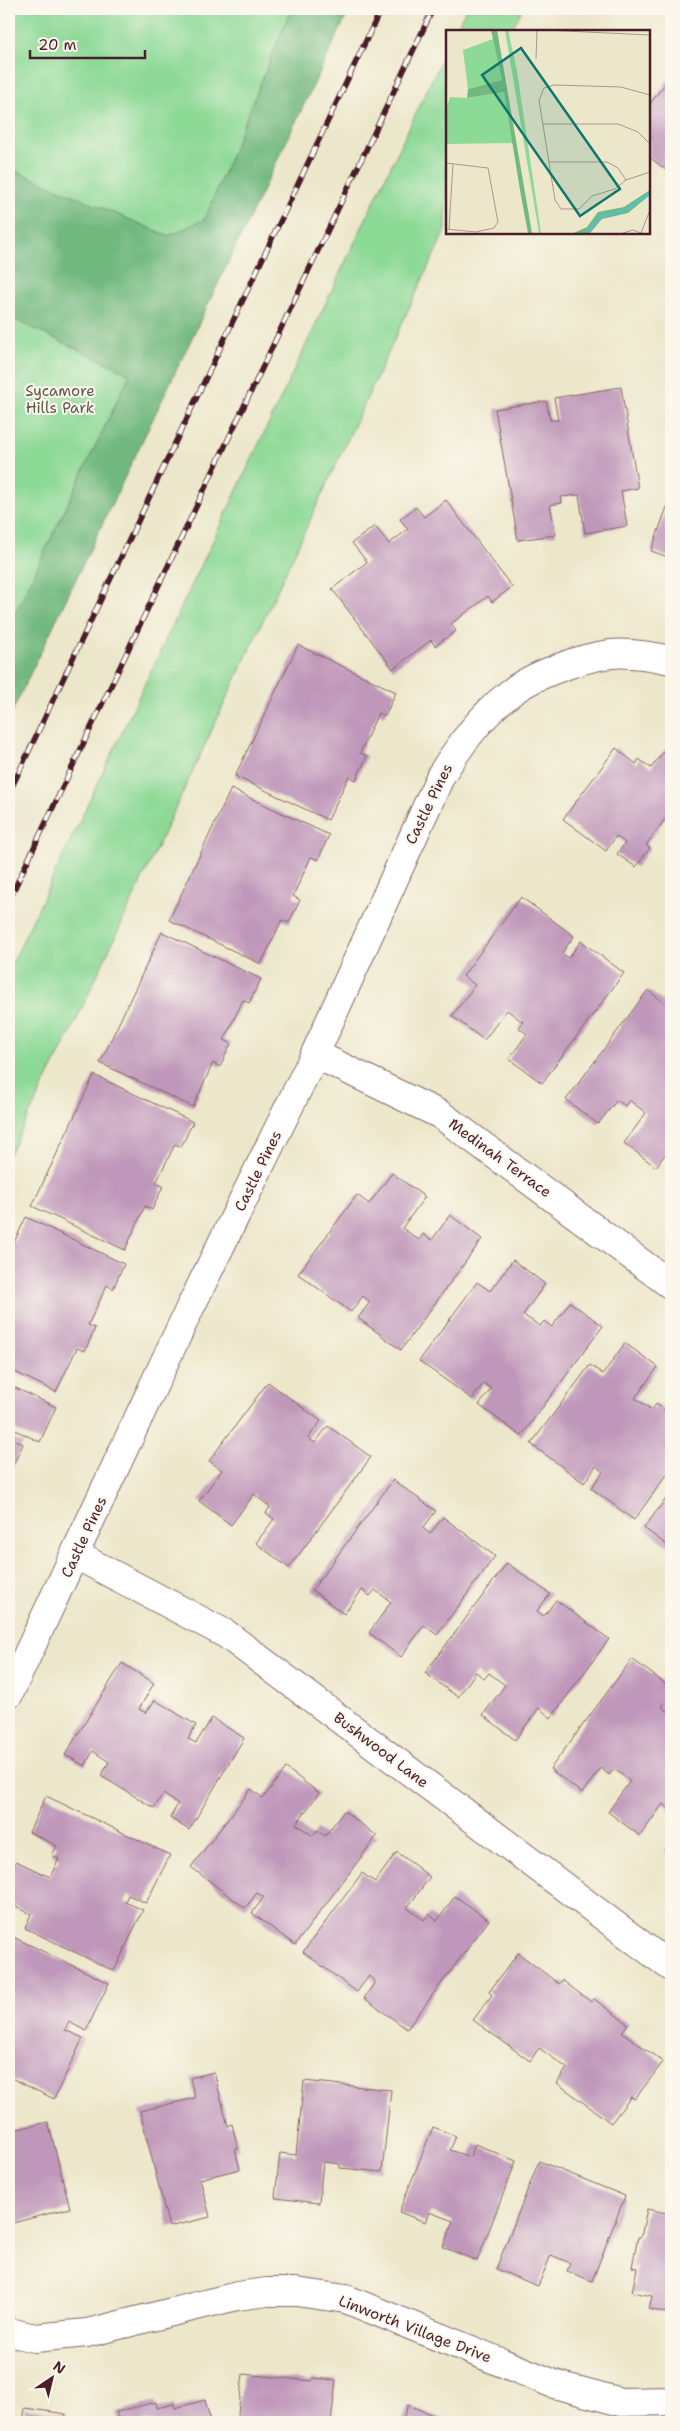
<svg xmlns="http://www.w3.org/2000/svg" width="680" height="2431" font-family="'Shantell Sans',sans-serif">
  <style>
    .green { fill: #8dd996; stroke: #6c7c60 }
    .forest { fill: #72b97f; stroke: #5e6c55 }
    .building { fill: #bf97ba }
    .lines { fill: none; stroke-linecap: round; stroke-linejoin: round }
    .minor-casing { stroke: #836563; stroke-width: 30 }
    .minor { stroke: #fff; stroke-width: 28 }
    .rail-casing { stroke: #4a1f2b; stroke-width: 5.5 }
    .rail { stroke: #fbf7ec; stroke-width: 4; stroke-dasharray: 11; stroke-linecap: butt }
    .labels { text-anchor: middle; stroke-width: 4; stroke-linejoin: round; paint-order: stroke }
    .park-label { font-size: 15px; fill: #5e574b; stroke: #fbf7ec }
    .street-label { font-size: 15px; fill: #4a1f2b; stroke: #fbf7ec }
    .inset-river { fill: none; stroke: #52c0c9; stroke-width: 2.5 }
    .inset-road { fill: none; stroke: #ab978a; stroke-width: 1 }
    .view { fill: #0f766e; fill-opacity: 0.15; stroke: #0f766e; stroke-width: 2.5 }
    .inset-edge { fill: none; stroke: #4a1f2b; stroke-width: 2.5 }
  </style>
  <rect width="100%" height="100%" fill="#fbf7ec"/>
  <filter id="ink" filterUnits="userSpaceOnUse"><feTurbulence type="fractalNoise" baseFrequency=".02" numOctaves="2"/><feDisplacementMap in="SourceGraphic" scale="10" xChannelSelector="R" yChannelSelector="G"/><feConvolveMatrix kernelMatrix="1 2 1 2 8 2 1 2 1" color-interpolation-filters="sRGB"/></filter>
  <filter id="wash" filterUnits="userSpaceOnUse"><feTurbulence type="fractalNoise" baseFrequency=".0096" numOctaves="4" result="noise"/><feDisplacementMap in="SourceGraphic" scale="20" xChannelSelector="R" yChannelSelector="G"/><feGaussianBlur stdDeviation="1.12" result="paint"/><feColorMatrix in="noise" values="0 0 0 0 0 0 0 0 0 0 0 0 0 0 0 0 0 1.4 0 .05"/><feComposite in="paint" operator="in"/></filter>
  <g filter="url(#wash)">
    <rect width="100%" height="100%" fill="#ece7ca"/>
    <g class="green">
      <path d="M 9,9 L 291,9 L 205,219 L 168,236 L 9,168 Z"/>
      <path d="M 466,9 L 522,9 L 511,31 L 455,31 Z"/>
      <path d="M 447,48 L 446,229 L 74,1025 L 9,1155 L 9,970 Z"/>
      <path d="M 9,317 L 130,374 L 9,626 Z"/>
    </g>
    <path class="forest" d="M 291,9 L 350,9 L 9,718 L 9,626 L 130,374 L 9,317 L 9,168 L 168,236 L 205,219 Z"/>
    <g id="blocks">
      <g class="building">
        <path d="M 671,76 L 671,163 L 666,170 L 649,157 L 649,105 Z"/>
        <path d="M 621,387 L 638,488 L 621,491 L 627,526 L 585,533 L 579,495 L 561,497 L 562,503 L 550,505 L 556,535 L 518,540 L 495,409 L 546,401 L 550,420 L 558,420 L 554,398 Z"/>
        <path d="M 671,496 L 671,558 L 651,551 Z"/>
        <path d="M 446,500 L 512,587 L 492,602 L 488,596 L 451,624 L 456,631 L 435,646 L 431,640 L 393,669 L 332,589 L 367,562 L 352,543 L 375,526 L 389,544 L 408,529 L 400,519 L 416,507 L 424,517 Z"/>
        <path d="M 298,645 L 396,692 L 385,716 L 378,713 L 360,753 L 367,756 L 356,780 L 349,776 L 328,820 L 235,776 Z"/>
        <path d="M 669,744 L 671,746 L 671,811 L 646,845 L 650,848 L 636,867 L 617,854 L 625,843 L 616,836 L 606,851 L 563,819 L 616,748 L 636,764 L 639,759 L 651,768 Z"/>
        <path d="M 231,789 L 329,835 L 318,860 L 311,857 L 293,896 L 300,900 L 289,923 L 282,920 L 261,964 L 169,920 Z"/>
        <path d="M 521,897 L 574,936 L 562,953 L 568,958 L 581,941 L 624,973 L 542,1083 L 509,1059 L 527,1034 L 519,1028 L 523,1022 L 507,1010 L 484,1040 L 452,1016 L 475,985 L 463,976 Z"/>
        <path d="M 162,932 L 261,979 L 249,1003 L 243,1000 L 224,1040 L 231,1043 L 220,1067 L 213,1063 L 193,1107 L 100,1063 Z"/>
        <path d="M 648,990 L 671,1008 L 671,1146 L 656,1167 L 624,1143 L 646,1113 L 629,1100 L 625,1106 L 617,1100 L 598,1124 L 566,1100 Z"/>
        <path d="M 94,1075 L 193,1122 L 181,1147 L 175,1144 L 156,1183 L 163,1186 L 152,1210 L 145,1206 L 125,1250 L 32,1206 Z"/>
        <path d="M 392,1173 L 425,1197 L 402,1228 L 419,1240 L 423,1234 L 432,1240 L 450,1215 L 482,1239 L 401,1350 L 358,1318 L 370,1302 L 363,1296 L 351,1312 L 298,1274 L 357,1195 L 369,1204 Z"/>
        <path d="M 26,1217 L 124,1264 L 113,1289 L 107,1285 L 88,1325 L 95,1328 L 85,1351 L 77,1348 L 56,1392 L 9,1369 L 9,1253 Z"/>
        <path d="M 513,1260 L 545,1284 L 523,1315 L 540,1326 L 544,1321 L 552,1327 L 570,1302 L 603,1326 L 521,1436 L 479,1405 L 491,1389 L 484,1383 L 472,1399 L 419,1361 L 477,1282 L 490,1291 Z"/>
        <path d="M 625,1343 L 658,1367 L 635,1398 L 652,1410 L 656,1404 L 665,1410 L 671,1401 L 671,1469 L 634,1520 L 591,1488 L 603,1472 L 596,1466 L 584,1483 L 531,1444 L 590,1365 L 603,1374 Z"/>
        <path d="M 268,1382 L 321,1421 L 308,1438 L 315,1443 L 328,1426 L 371,1457 L 289,1568 L 256,1543 L 274,1519 L 266,1513 L 270,1507 L 254,1494 L 231,1525 L 199,1501 L 222,1470 L 209,1461 Z"/>
        <path d="M 9,1385 L 56,1407 L 40,1442 L 13,1429 L 9,1437 Z"/>
        <path d="M 9,1437 L 23,1444 L 9,1474 Z"/>
        <path d="M 393,1480 L 436,1511 L 423,1528 L 430,1534 L 443,1517 L 495,1556 L 437,1635 L 424,1625 L 401,1657 L 369,1633 L 391,1602 L 375,1590 L 370,1596 L 362,1590 L 344,1614 L 312,1590 Z"/>
        <path d="M 671,1492 L 671,1548 L 644,1528 Z"/>
        <path d="M 507,1563 L 550,1594 L 537,1611 L 544,1616 L 556,1600 L 609,1639 L 551,1718 L 539,1708 L 515,1740 L 483,1715 L 505,1685 L 489,1673 L 484,1679 L 476,1672 L 458,1697 L 425,1673 Z"/>
        <path d="M 632,1659 L 671,1688 L 671,1695 L 662,1707 L 669,1712 L 671,1709 L 671,1810 L 663,1804 L 640,1836 L 608,1812 L 630,1781 L 614,1769 L 609,1775 L 601,1768 L 582,1793 L 550,1769 Z"/>
        <path d="M 122,1663 L 154,1683 L 139,1709 L 146,1713 L 155,1700 L 196,1725 L 188,1739 L 196,1743 L 212,1718 L 244,1738 L 189,1830 L 170,1818 L 178,1804 L 163,1794 L 154,1808 L 101,1776 L 109,1762 L 93,1751 L 85,1766 L 65,1755 Z"/>
        <path d="M 286,1768 L 319,1793 L 296,1824 L 313,1836 L 317,1830 L 325,1836 L 344,1811 L 377,1836 L 295,1945 L 252,1913 L 264,1897 L 257,1893 L 245,1908 L 191,1867 L 251,1789 L 263,1798 Z"/>
        <path d="M 46,1796 L 170,1855 L 146,1903 L 128,1895 L 125,1902 L 143,1910 L 114,1971 L 25,1928 L 31,1914 L 9,1903 L 9,1875 L 16,1861 L 50,1877 L 59,1859 L 52,1855 L 57,1846 L 29,1832 Z"/>
        <path d="M 671,1843 L 671,1856 L 665,1852 Z"/>
        <path d="M 397,1852 L 430,1877 L 407,1908 L 424,1920 L 429,1914 L 437,1921 L 455,1896 L 489,1920 L 407,2029 L 364,1998 L 375,1982 L 369,1976 L 357,1992 L 303,1952 L 362,1873 L 375,1882 Z"/>
        <path d="M 9,1935 L 109,1983 L 86,2031 L 69,2022 L 65,2030 L 83,2038 L 54,2099 L 9,2077 Z"/>
        <path d="M 518,1953 L 559,1984 L 562,1980 L 591,2002 L 594,1999 L 628,2024 L 622,2032 L 663,2062 L 635,2099 L 631,2097 L 611,2123 L 557,2083 L 567,2068 L 539,2048 L 530,2061 L 473,2020 L 492,1995 L 489,1992 Z"/>
        <path d="M 214,2072 L 228,2126 L 232,2124 L 238,2149 L 235,2150 L 240,2169 L 200,2179 L 210,2217 L 169,2227 L 140,2111 L 195,2098 L 190,2078 Z"/>
        <path d="M 304,2081 L 391,2090 L 382,2172 L 340,2168 L 340,2164 L 323,2162 L 319,2203 L 275,2198 L 280,2153 L 296,2155 Z"/>
        <path d="M 48,2122 L 70,2208 L 9,2224 L 9,2131 Z"/>
        <path d="M 433,2127 L 456,2136 L 450,2150 L 470,2157 L 475,2144 L 516,2161 L 477,2261 L 443,2247 L 453,2221 L 429,2212 L 425,2222 L 399,2212 Z"/>
        <path d="M 539,2161 L 625,2196 L 592,2281 L 567,2271 L 570,2263 L 551,2255 L 538,2286 L 496,2269 Z"/>
        <path d="M 647,2209 L 671,2214 L 671,2314 L 649,2309 L 652,2296 L 632,2292 L 637,2268 L 632,2267 L 638,2237 L 641,2237 Z"/>
        <path d="M 243,2374 L 312,2381 L 312,2378 L 336,2380 L 331,2422 L 237,2422 Z"/>
        <path d="M 205,2400 L 211,2422 L 119,2422 L 116,2412 L 156,2402 L 157,2408 L 174,2404 L 175,2408 Z"/>
        <path d="M 408,2405 L 448,2421 L 448,2422 L 402,2422 Z"/>
        <path d="M 25,2408 L 66,2414 L 65,2422 L 23,2422 Z"/>
      </g>
    </g>
  </g>
  <g filter="url(#ink)">
    <use href="#blocks" fill-opacity="0" stroke="#836563" stroke-width="1"/>
    <g class="lines">
      <defs>
        <g id="minor">
          <path d="M 315,1054 L 441,1115 L 671,1285"/>
          <path d="M 76,1555 L 226,1634 L 671,1967"/>
          <path d="M 9,1694 L 188,1312 L 315,1054 L 441,775 C 460,745 480,717 509,694 C 530,676 583,657 611,654 C 630,652 652,656 671,660"/>
          <path d="M 9,2332 L 35,2338 L 87,2333 L 237,2296 L 267,2292 L 296,2292 L 346,2299 L 554,2384 L 621,2402 L 671,2401"/>
        </g>
      </defs>
      <use href="#minor" class="minor-casing"/>
      <use href="#minor" class="minor"/>
      <defs>
        <g id="rail">
          <path d="M 9,793 L 381,9"/>
          <path d="M 9,900 L 433,9"/>
        </g>
      </defs>
      <use href="#rail" class="rail-casing"/>
      <use href="#rail" class="rail"/>
    </g>
  </g>
  <g class="labels">
    <g class="park-label">
      <text x="60" y="396">Sycamore<tspan x="60" dy="17">Hills Park</tspan></text>
    </g>
    <g class="street-label">
      <text transform="translate(429 804) rotate(-64)" y="5">Castle Pines</text>
      <text transform="translate(500 1158) rotate(36)" y="5">Medinah Terrace</text>
      <text transform="translate(258 1171) rotate(-64)" y="5">Castle Pines</text>
      <text transform="translate(84 1537) rotate(-65)" y="5">Castle Pines</text>
      <text transform="translate(381 1750) rotate(37)" y="5">Bushwood Lane</text>
      <text transform="translate(415 2329) rotate(21)" y="5">Linworth Village Drive</text>
    </g>
  </g>
  <g transform="translate(446 30)">
    <rect width="204" height="204" fill="#ece7ca"/>
    <path d="M 59,0 L 62,0 L 71,41 L 95,203 L 93,203 ZM 47,9 L 57,50 L 22,59 L 17,20 ZM 58,62 L 67,113 L 0,114 L 0,79 L 4,67 L 21,68 Z" fill="#8dd996"/>
    <path d="M 45,0 L 51,0 L 86,203 L 82,203 L 75,166 L 58,62 L 21,68 L 22,59 L 56,50 ZM 204,160 L 204,165 L 182,183 L 156,189 L 144,203 L 128,203 L 141,197 L 152,182 L 178,177 Z" fill="#72b97f"/>
    <path class="inset-river" d="M 141,203 L 155,186 L 178,181 L 204,163"/>
    <path class="inset-road" d="M 98,0 L 204,5M 90,29 L 91,0M 0,37 L 0,71M 204,65 L 175,57 L 108,55 L 98,58 L 93,70 L 109,170 L 115,179 L 133,179 L 146,166 L 169,159 L 180,150 L 204,142M 97,94 L 172,94 L 192,102 L 204,114M 103,132 L 161,132 L 172,138 L 180,150M 0,133 L 42,138 L 52,192 L 48,198 L 30,202 L 0,199M 3,199 L 7,134M 177,203 L 187,200 L 195,203M 195,203 L 204,180"/>
    <path class="view" d="M 75,18 L 174,159 L 134,186 L 36,45 Z"/>
    <rect width="204" height="204" class="inset-edge"/>
  </g>
  <rect width="680" height="2431" fill="none" stroke="#fbf7ec" stroke-width="30"/>
  <g transform="translate(52 2378) rotate(35)" stroke="#fbf7ec" stroke-width="4" paint-order="stroke">
  <path d="M0-4L9 19L0 12L-9 19Z" fill="#4a1f2b"/>
  <text y="-8" font-size="14" font-weight="bold" text-anchor="middle" fill="#4a1f2b">N</text>
  </g>
  <path d="M30 50v8h115v-8" fill="none" stroke="#4a1f2b" stroke-width="2.5"/>
  <text x="38" y="50" font-size="15" fill="#4a1f2b" stroke="#fbf7ec" stroke-width="4" paint-order="stroke">20 m</text>
</svg>
